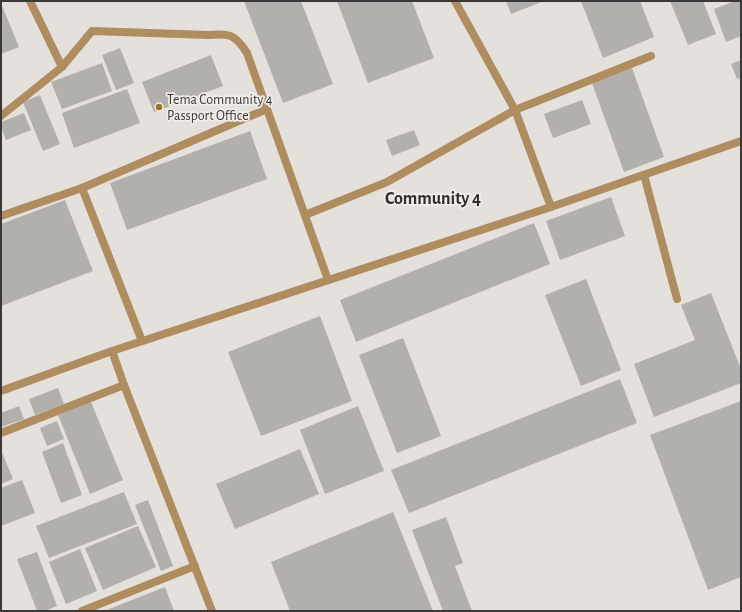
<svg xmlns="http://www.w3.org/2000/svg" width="742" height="612" font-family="'Alegreya Sans',sans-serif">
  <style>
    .building { fill: #b2b0ac }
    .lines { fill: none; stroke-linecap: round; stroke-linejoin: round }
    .lane { stroke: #af8d5f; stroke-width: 8 }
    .street { stroke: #af8d5f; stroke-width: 8 }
    .poi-dot { fill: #a27126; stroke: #f1eeea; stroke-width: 1.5 }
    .labels { text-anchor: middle; stroke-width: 3.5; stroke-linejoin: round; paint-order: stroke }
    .poi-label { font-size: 14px; fill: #3a3937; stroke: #f1eeea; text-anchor: start }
    .district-label { font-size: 18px; font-weight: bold; fill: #302e2b; stroke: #f1eeea }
  </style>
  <rect width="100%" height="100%" fill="#e4e1dd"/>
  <g class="building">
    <path d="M 244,1 L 301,1 L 333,84 L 283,103 Z"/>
    <path d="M 337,1 L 412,1 L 434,58 L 368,83 Z"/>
    <path d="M 506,1 L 544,1 L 511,14 Z"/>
    <path d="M 581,1 L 640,1 L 654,37 L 603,58 Z"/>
    <path d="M 670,1 L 703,1 L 716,34 L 688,45 Z"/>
    <path d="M 735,1 L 741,1 L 741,36 L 726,42 L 714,9 Z"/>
    <path d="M 1,3 L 19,47 L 1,54 Z"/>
    <path d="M 120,48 L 134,83 L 116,90 L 102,55 Z"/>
    <path d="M 211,55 L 223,86 L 154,112 L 142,82 Z"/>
    <path d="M 741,60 L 741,78 L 737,79 L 731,64 Z"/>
    <path d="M 102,63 L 112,91 L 62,109 L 51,82 Z"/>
    <path d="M 632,68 L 664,157 L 624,172 L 592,83 Z"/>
    <path d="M 127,89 L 140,123 L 74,148 L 62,113 Z"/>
    <path d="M 40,95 L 60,144 L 43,151 L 23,102 Z"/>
    <path d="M 582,100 L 591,124 L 553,138 L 544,114 Z"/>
    <path d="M 24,113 L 31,130 L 6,140 L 1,127 L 1,122 Z"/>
    <path d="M 414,130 L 420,145 L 392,156 L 386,140 Z"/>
    <path d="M 250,131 L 267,179 L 127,230 L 110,183 Z"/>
    <path d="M 611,197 L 625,236 L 560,260 L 546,221 Z"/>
    <path d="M 65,200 L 93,271 L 1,306 L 1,224 Z"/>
    <path d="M 534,223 L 550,264 L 356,342 L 340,300 Z"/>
    <path d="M 586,279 L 621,370 L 581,386 L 545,295 Z"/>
    <path d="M 711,293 L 741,369 L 741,383 L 654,417 L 634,364 L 695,340 L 681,305 Z"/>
    <path d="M 320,316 L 352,401 L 261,436 L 228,352 Z"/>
    <path d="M 403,338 L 441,436 L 397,453 L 359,355 Z"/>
    <path d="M 620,379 L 637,423 L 409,513 L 391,470 Z"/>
    <path d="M 58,388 L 64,404 L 35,415 L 29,399 Z"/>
    <path d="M 741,401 L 741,577 L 708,590 L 650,435 Z"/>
    <path d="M 91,402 L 123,480 L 90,494 L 58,415 Z"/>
    <path d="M 19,406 L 24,419 L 1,427 L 1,413 Z"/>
    <path d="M 358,406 L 384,471 L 325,494 L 300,430 Z"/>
    <path d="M 57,421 L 64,439 L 47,446 L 40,428 Z"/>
    <path d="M 63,443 L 82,495 L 61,503 L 42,452 Z"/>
    <path d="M 300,449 L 319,494 L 235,529 L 216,484 Z"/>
    <path d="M 1,450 L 13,479 L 1,484 Z"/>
    <path d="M 22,480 L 35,513 L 1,526 L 1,488 Z"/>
    <path d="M 124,492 L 137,524 L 49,558 L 36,526 Z"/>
    <path d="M 148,500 L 173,566 L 161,571 L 135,505 Z"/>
    <path d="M 393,512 L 433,611 L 290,611 L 271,562 Z"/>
    <path d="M 446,517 L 463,563 L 455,566 L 472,611 L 443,611 L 412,530 Z"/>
    <path d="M 138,526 L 156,567 L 103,590 L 85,548 Z"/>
    <path d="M 80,549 L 97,591 L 66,604 L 49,562 Z"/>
    <path d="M 37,552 L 57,606 L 45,611 L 37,611 L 17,559 Z"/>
    <path d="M 165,587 L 174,611 L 104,611 Z"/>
  </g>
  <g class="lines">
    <g class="lane">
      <path d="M 455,1 L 515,110 L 551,207"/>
      <path d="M 644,175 L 677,299"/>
      <path d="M 305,215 L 387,182 L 515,110 L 651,56"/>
    </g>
    <g class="street">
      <path d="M 30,1 L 62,67"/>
      <path d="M 1,116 L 62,67 L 92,31 L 208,35 C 229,33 235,34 247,53 L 328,280"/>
      <path d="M 82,188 L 267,109"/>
      <path d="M 1,216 L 82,188 L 142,341"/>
      <path d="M 112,351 L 124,385 L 212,611"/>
      <path d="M 1,391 L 112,351 L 551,207 L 741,141"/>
      <path d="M 1,433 L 124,385"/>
      <path d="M 82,611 L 195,566"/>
    </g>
  </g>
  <circle class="poi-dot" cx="159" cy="107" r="4"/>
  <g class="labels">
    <g class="poi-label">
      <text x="167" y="104">Tema Community 4<tspan x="167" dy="16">Passport Office</tspan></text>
    </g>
    <g class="district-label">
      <text x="433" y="204">Community 4</text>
    </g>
  </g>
  <rect width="742" height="612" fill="none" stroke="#3a3937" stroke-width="4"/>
</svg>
